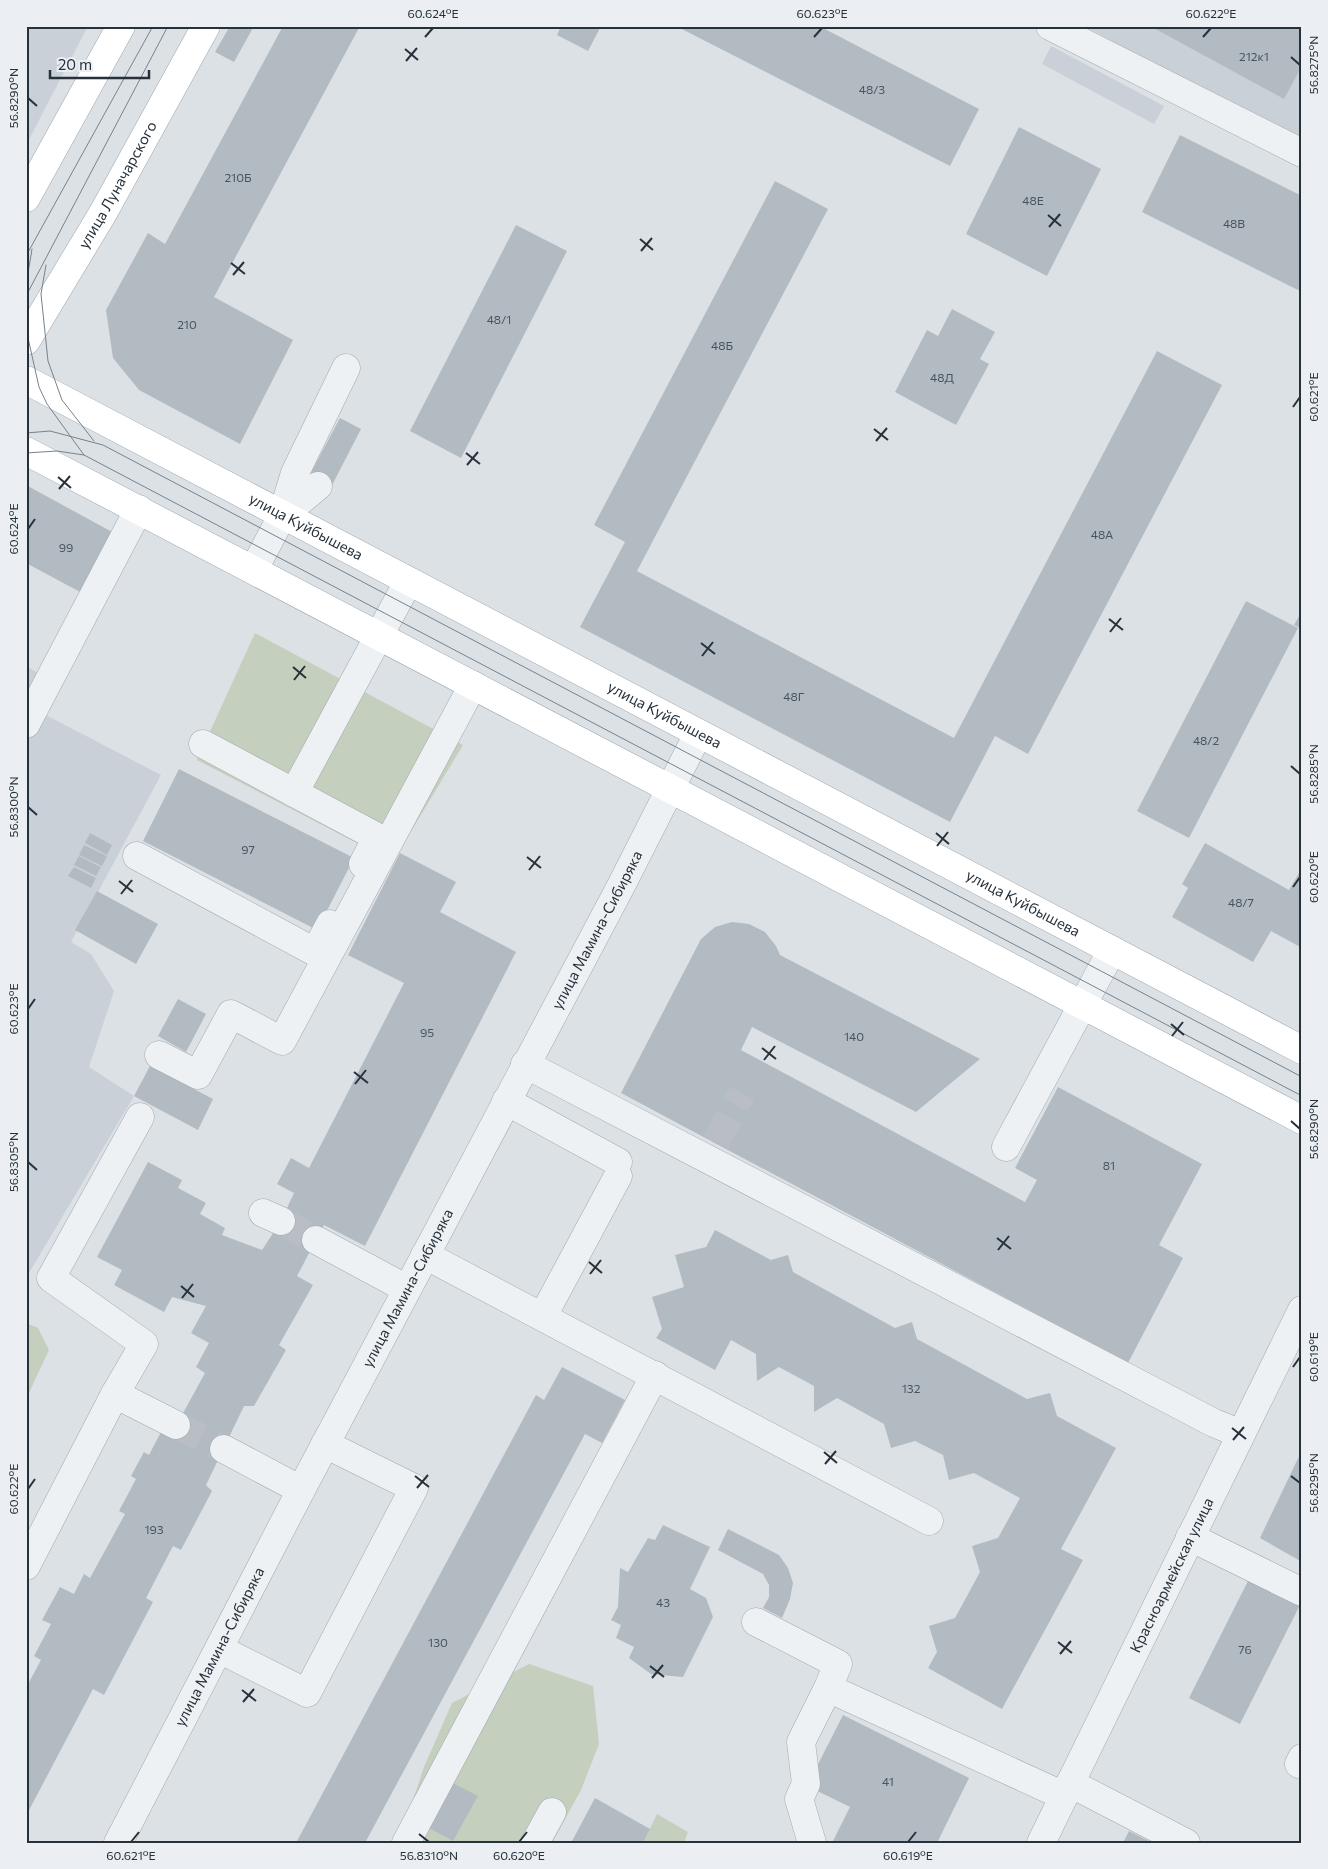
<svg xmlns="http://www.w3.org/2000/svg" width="1328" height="1869" font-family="Commissioner,sans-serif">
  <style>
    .built { fill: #cad0d7 }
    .green { fill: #c4cfbd }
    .building { fill: #b3bbc2 }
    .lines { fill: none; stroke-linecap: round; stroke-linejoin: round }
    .minor-tunnel { stroke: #b8bec3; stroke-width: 28; stroke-dasharray: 28 14; stroke-linecap: butt }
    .minor-casing { stroke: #a2a9af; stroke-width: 29 }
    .major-casing { stroke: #9ca7b0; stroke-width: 29 }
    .minor { stroke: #eef1f4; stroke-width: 28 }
    .major { stroke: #fff; stroke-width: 28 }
    .tram { stroke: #76828e; stroke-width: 1 }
    .ticks { fill: none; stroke: #26313b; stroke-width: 2 }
    .labels { text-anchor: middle; stroke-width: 4; stroke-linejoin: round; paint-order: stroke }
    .number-label { font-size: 12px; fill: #49545d }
    .street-label { font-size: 15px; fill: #26313b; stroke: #ebeff3 }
    .neatline { fill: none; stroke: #26313b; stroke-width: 2 }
    .ticks-label { font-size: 12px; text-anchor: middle; fill: #26313b }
  </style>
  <rect width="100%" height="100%" fill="#dce1e5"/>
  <g class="built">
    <path d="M 26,26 L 88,26 L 26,145 Z"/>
    <path d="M 1085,26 L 1302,26 L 1302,143 L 1270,128 Z"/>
    <path d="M 1051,46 L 1164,106 L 1154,124 L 1042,64 Z"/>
    <path d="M 26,666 L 59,685 L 44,714 L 161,775 L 71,942 L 91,954 L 114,991 L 89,1067 L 134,1096 L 26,1278 Z"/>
  </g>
  <g class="green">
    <path d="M 255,633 L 463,745 L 404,843 L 357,843 L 197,760 Z"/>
    <path d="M 26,1323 L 38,1328 L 49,1350 L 26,1399 Z"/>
    <path d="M 529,1664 L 593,1686 L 599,1744 L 581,1790 L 552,1843 L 390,1843 L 406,1821 L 424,1767 L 452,1703 Z"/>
    <path d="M 657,1814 L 688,1832 L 684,1843 L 643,1843 Z"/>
  </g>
  <g class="building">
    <path d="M 230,26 L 254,26 L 234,62 L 215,52 Z"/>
    <path d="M 283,26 L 360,26 L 214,297 L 293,340 L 240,444 L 139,390 L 113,358 L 106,310 L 148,233 L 165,244 Z"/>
    <path d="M 561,26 L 601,26 L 588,51 L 557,35 Z"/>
    <path d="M 676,26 L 819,26 L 979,109 L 950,166 Z"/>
    <path d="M 1150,26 L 1302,26 L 1302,66 L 1284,99 Z"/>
    <path d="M 1019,127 L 1101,169 L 1047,276 L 966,234 Z"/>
    <path d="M 1180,135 L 1302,196 L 1302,292 L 1142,212 Z"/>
    <path d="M 775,181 L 828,209 L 637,571 L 954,738 L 1157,351 L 1222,385 L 1028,754 L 995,736 L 950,822 L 580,627 L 625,542 L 594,525 Z"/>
    <path d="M 516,225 L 567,251 L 461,458 L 410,431 Z"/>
    <path d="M 952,309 L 995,332 L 980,359 L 989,364 L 956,425 L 895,392 L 927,330 L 938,336 Z"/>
    <path d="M 340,418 L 361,429 L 329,491 L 307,480 Z"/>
    <path d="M 26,485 L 114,533 L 82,593 L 26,563 Z"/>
    <path d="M 1246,601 L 1298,628 L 1189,838 L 1137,811 Z"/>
    <path d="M 1302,611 L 1302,629 L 1294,625 Z"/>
    <path d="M 179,769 L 354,858 L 317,930 L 143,841 Z"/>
    <path d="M 90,833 L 112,845 L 107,855 L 85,843 Z"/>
    <path d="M 1205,843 L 1289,890 L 1302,868 L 1302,948 L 1271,931 L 1253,962 L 1172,917 L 1188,888 L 1182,884 Z"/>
    <path d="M 84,845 L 107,856 L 102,866 L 79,855 Z"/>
    <path d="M 400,853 L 456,882 L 440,912 L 516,952 L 365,1246 L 324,1225 L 297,1276 L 313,1285 L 279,1345 L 286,1350 L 254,1406 L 244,1406 L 206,1485 L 212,1491 L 181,1550 L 173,1546 L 146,1598 L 153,1602 L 104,1695 L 93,1689 L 28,1812 L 26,1811 L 26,1688 L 41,1660 L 34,1656 L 51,1624 L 42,1620 L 60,1587 L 74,1594 L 84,1574 L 90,1578 L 125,1514 L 119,1511 L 136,1479 L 131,1476 L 144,1452 L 149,1455 L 161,1432 L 170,1437 L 205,1373 L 196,1367 L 209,1343 L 191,1333 L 206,1306 L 172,1297 L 164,1312 L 114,1285 L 122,1270 L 97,1257 L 148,1162 L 182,1180 L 178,1188 L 206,1203 L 200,1214 L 225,1228 L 222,1235 L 262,1250 L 281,1221 L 294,1193 L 277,1184 L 291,1158 L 309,1168 L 404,983 L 348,955 Z"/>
    <path d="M 79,856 L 101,867 L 96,876 L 74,865 Z"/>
    <path d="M 74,867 L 96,878 L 91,888 L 68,876 Z"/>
    <path d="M 97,891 L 158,924 L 136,964 L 75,930 Z"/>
    <path d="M 732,922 L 749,924 L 765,932 L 776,946 L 780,955 L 980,1059 L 916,1112 L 752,1027 L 741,1050 L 1025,1202 L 1037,1180 L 1015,1168 L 1058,1087 L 1202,1164 L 1159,1245 L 1183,1258 L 1128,1363 L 621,1093 L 701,939 L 715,927 Z"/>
    <path d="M 178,999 L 206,1014 L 186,1052 L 158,1036 Z"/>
    <path d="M 150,1066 L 213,1099 L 198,1130 L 134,1096 Z"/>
    <path d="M 715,1230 L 771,1260 L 788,1255 L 793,1272 L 895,1328 L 912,1322 L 917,1339 L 1027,1399 L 1050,1393 L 1057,1416 L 1116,1448 L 1061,1549 L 1083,1560 L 1002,1709 L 928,1668 L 937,1652 L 929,1626 L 955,1618 L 980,1572 L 972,1546 L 998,1538 L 1020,1498 L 974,1473 L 949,1480 L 943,1455 L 915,1441 L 891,1448 L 884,1424 L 837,1398 L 814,1412 L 814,1386 L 779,1367 L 757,1381 L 756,1354 L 731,1340 L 715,1370 L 656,1338 L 662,1329 L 652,1297 L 684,1287 L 675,1255 L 706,1247 Z"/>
    <path d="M 562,1367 L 625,1400 L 602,1443 L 585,1434 L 365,1843 L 296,1843 L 536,1395 L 544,1400 Z"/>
    <path d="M 1302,1450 L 1302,1562 L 1260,1538 Z"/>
    <path d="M 663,1525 L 710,1547 L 690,1589 L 706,1598 L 713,1617 L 683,1677 L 651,1674 L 629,1658 L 634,1647 L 616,1638 L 621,1625 L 611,1620 L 618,1607 L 620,1568 L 628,1572 L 648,1538 L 655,1540 Z"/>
    <path d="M 728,1529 L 779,1555 L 788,1568 L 793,1583 L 790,1599 L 782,1618 L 763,1608 L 769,1597 L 769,1585 L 763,1574 L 718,1550 Z"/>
    <path d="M 1251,1575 L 1302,1601 L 1240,1724 L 1189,1698 Z"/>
    <path d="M 843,1715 L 969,1778 L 937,1843 L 832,1843 L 850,1807 L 807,1786 Z"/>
    <path d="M 449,1781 L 478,1796 L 453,1841 L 425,1826 Z"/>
    <path d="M 595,1798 L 650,1829 L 643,1843 L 571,1843 Z"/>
    <path d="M 1129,1831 L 1153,1843 L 1123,1843 Z"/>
  </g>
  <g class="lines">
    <g class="minor-tunnel">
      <path d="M 716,1142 L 742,1093"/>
      <path d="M 281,1221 L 316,1240"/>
      <path d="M 176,1425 L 224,1449"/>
    </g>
    <defs>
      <g id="minor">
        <path d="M 1050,26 L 1302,153"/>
        <path d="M 318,486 L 282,516 L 295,473 L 346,368"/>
        <path d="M 254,569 L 282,516"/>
        <path d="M 26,724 L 139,509"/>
        <path d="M 203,744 L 377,837 L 363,864"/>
        <path d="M 294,793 L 408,582"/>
        <path d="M 137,856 L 315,952 L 330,924"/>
        <path d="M 159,1055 L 198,1075 L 231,1014 L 282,1041 L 473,685"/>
        <path d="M 525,1064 L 1214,1423 L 1241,1434"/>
        <path d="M 506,1101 L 618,1162"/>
        <path d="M 1006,1147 L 1112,950"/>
        <path d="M 263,1213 L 281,1221"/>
        <path d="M 316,1240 L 407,1289"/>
        <path d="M 425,1255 L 929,1521"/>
        <path d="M 543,1316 L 618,1176"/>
        <path d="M 115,1394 L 176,1425"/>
        <path d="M 224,1449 L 301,1490"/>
        <path d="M 1190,1537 L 1302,1592"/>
        <path d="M 26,1566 L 115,1394 L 144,1344 L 51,1278 L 140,1117"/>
        <path d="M 756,1622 L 838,1664 L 828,1688 L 1064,1796"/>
        <path d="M 219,1649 L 307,1693 L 414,1488 L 325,1444"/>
        <path d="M 1299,1764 L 1302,1758"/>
        <path d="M 1070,1783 L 1186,1843"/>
        <path id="s1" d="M 118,1843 L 301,1490 L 622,884 L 698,734"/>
        <path d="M 406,1843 L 655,1375"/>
        <path d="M 535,1843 L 552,1812"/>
        <path d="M 812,1843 L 799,1799 L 806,1784 L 801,1742 L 828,1688"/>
        <path id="s2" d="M 1041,1843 L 1302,1310"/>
      </g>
      <g id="major">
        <path d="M 26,198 L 121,26"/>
        <path id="s3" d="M 26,341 L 103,213 L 206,26"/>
        <path id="s4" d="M 26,380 L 1302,1050"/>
        <path d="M 26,451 L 1302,1120"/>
      </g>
    </defs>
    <use href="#minor" class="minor-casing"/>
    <use href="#major" class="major-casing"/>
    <use href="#minor" class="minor"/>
    <use href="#major" class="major"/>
    <g class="tram">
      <path d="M 26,256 L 153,26"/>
      <path d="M 46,265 L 41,294 L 48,361 L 62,400 L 94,441"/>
      <path d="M 26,285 L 32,249"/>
      <path d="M 26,296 L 168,26"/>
      <path d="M 26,329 L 39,387 L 47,404 L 84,455"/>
      <path d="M 26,433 L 50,431 L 103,445 L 1302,1077"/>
      <path d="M 26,453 L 57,451 L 84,455 L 1302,1096"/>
    </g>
  </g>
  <path class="ticks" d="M 425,37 L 433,28M 814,37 L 822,28M 1203,37 L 1211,28M 405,49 L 418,60M 1291,57 L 1300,65M 406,61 L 417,48M 28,98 L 37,106M 1048,215 L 1061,226M 1049,227 L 1060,214M 640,239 L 653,250M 641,251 L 652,238M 231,263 L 245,274M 233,275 L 244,262M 1293,407 L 1300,397M 874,429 L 888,440M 876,441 L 887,428M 466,453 L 480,464M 467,465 L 478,452M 58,477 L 71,488M 59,489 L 70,476M 28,529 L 35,519M 1109,619 L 1123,630M 1110,632 L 1121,618M 701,643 L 715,654M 702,656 L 713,642M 293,667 L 306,678M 294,680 L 305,666M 1291,766 L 1300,774M 28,807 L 37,815M 936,833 L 949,844M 937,846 L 948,832M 527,857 L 541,868M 529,870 L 540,856M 119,881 L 133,892M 1293,887 L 1300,877M 121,894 L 132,880M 28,1009 L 35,999M 1171,1024 L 1184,1035M 1172,1036 L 1183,1022M 762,1048 L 776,1059M 764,1060 L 775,1046M 354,1072 L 368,1083M 355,1084 L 366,1070M 1291,1121 L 1300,1129M 28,1162 L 37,1170M 997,1238 L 1011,1249M 998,1250 L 1009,1236M 589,1262 L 602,1273M 590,1274 L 601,1260M 181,1286 L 194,1297M 182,1298 L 193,1284M 1293,1367 L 1300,1357M 1232,1428 L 1246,1439M 1233,1440 L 1244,1427M 824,1452 L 837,1463M 825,1464 L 836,1451M 415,1476 L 429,1487M 1291,1476 L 1300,1483M 417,1488 L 428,1475M 28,1489 L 35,1479M 1058,1642 L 1072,1653M 1060,1654 L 1071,1641M 650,1666 L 664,1677M 652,1678 L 663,1665M 242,1690 L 256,1701M 243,1702 L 254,1689M 419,1834 L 429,1842M 131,1842 L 139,1832M 519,1842 L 527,1832M 908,1842 L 916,1832"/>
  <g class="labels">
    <g class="number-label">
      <text x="1254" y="61">212к1</text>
      <text x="872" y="94">48/3</text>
      <text x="238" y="182">210Б</text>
      <text x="1033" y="205">48Е</text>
      <text x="1234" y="228">48В</text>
      <text x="499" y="324">48/1</text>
      <text x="187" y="329">210</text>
      <text x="722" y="350">48Б</text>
      <text x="942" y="382">48Д</text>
      <text x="1102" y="539">48А</text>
      <text x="66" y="552">99</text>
      <text x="794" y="701">48Г</text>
      <text x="1206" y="745">48/2</text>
      <text x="248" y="854">97</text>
      <text x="1241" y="907">48/7</text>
      <text x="427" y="1037">95</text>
      <text x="854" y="1041">140</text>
      <text x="1109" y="1170">81</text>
      <text x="911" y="1393">132</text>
      <text x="154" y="1534">193</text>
      <text x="663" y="1607">43</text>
      <text x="438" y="1647">130</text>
      <text x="1245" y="1654">76</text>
      <text x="888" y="1786">41</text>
    </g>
    <g class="street-label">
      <text dy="5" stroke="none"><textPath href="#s3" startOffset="181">улица Луначарского</textPath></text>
      <text dy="5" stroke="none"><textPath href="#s4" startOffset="316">улица Куйбышева</textPath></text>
      <text dy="5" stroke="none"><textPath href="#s4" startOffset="721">улица Куйбышева</textPath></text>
      <text dy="5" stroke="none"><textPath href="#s4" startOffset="1126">улица Куйбышева</textPath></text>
      <text dy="5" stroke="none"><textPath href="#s1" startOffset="1031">улица Мамина-Сибиряка</textPath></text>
      <text dy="5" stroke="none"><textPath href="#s1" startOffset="626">улица Мамина-Сибиряка</textPath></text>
      <text dy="5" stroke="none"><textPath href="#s2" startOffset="298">Красноармейская улица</textPath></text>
      <text dy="5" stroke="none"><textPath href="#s1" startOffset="221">улица Мамина-Сибиряка</textPath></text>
    </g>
  </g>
  <rect width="1328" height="1869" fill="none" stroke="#ebeff3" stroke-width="55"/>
  <path d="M50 70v8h99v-8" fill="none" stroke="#26313b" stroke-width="2.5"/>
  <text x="58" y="70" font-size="15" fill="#26313b" stroke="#ebeff3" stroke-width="4" paint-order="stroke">20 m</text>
  <rect x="28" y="28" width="1272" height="1814" class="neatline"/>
  <g class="ticks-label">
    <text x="433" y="18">60.624°E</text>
    <text x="822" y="18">60.623°E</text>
    <text x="1211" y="18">60.622°E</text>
    <text transform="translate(1314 65) rotate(-90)" y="4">56.8275°N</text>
    <text transform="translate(14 98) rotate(-90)" y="4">56.8290°N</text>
    <text transform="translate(1314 397) rotate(-90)" y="4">60.621°E</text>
    <text transform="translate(14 529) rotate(-90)" y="4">60.624°E</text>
    <text transform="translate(1314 774) rotate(-90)" y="4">56.8285°N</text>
    <text transform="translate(14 807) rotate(-90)" y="4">56.8300°N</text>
    <text transform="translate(1314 877) rotate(-90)" y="4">60.620°E</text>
    <text transform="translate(14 1009) rotate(-90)" y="4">60.623°E</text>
    <text transform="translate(1314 1129) rotate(-90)" y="4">56.8290°N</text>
    <text transform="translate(14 1162) rotate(-90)" y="4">56.8305°N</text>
    <text transform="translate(1314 1357) rotate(-90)" y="4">60.619°E</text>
    <text transform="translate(1314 1483) rotate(-90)" y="4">56.8295°N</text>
    <text transform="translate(14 1489) rotate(-90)" y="4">60.622°E</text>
    <text x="131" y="1860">60.621°E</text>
    <text x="429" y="1860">56.8310°N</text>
    <text x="519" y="1860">60.620°E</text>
    <text x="908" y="1860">60.619°E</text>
  </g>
</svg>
